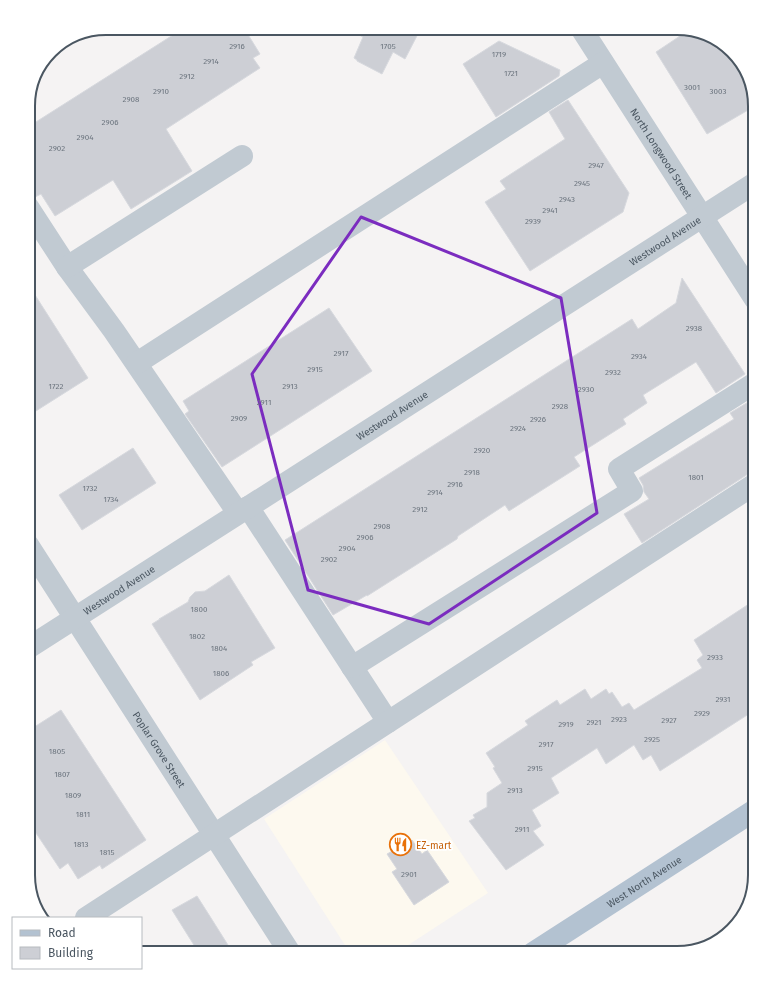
<svg xmlns="http://www.w3.org/2000/svg" width="783" height="981" font-family="'Fira Sans',sans-serif">
  <style>
    .commercial { fill: #fdf9ef }
    .building { fill: #cdcfd5; stroke: #d7d9de }
    .lines { fill: none; stroke-linecap: round; stroke-linejoin: round }
    .minor { stroke: #c1cad2; stroke-width: 22 }
    .major { stroke: #b3c2d1; stroke-width: 22 }
    .marked { fill: none; stroke: #7b2cbf; stroke-width: 3; stroke-linejoin: round }
    .labels { text-anchor: middle; stroke-width: 3.5; stroke-linejoin: round; paint-order: stroke }
    .number-label { font-size: 8px; fill: #6b747e }
    .street-label { font-size: 10px; fill: #4a5661; stroke: #fff }
    .food-label { font-size: 10px; fill: #c56008; stroke: #fff; text-anchor: start }
    .rim { fill: none; stroke: #4a5661; stroke-width: 2 }
  </style>
  <rect width="100%" height="100%" fill="#f5f3f3"/>
  <path class="commercial" d="M 385,740 L 488,893 L 396,953 L 350,953 L 264,819 Z"/>
  <g class="building">
    <path d="M 184,28 L 244,28 L 260,54 L 253,58 L 260,68 L 166,129 L 192,171 L 131,209 L 113,180 L 55,216 L 41,194 L 35,197 L 28,195 L 28,127 Z"/>
    <path d="M 346,28 L 421,28 L 405,59 L 393,52 L 382,74 L 357,61 L 357,60 L 354,58 L 363,37 Z"/>
    <path d="M 689,30 L 716,38 L 742,63 L 755,106 L 707,134 L 656,52 Z"/>
    <path d="M 499,41 L 560,70 L 559,76 L 496,117 L 463,64 Z"/>
    <path d="M 568,100 L 629,193 L 623,212 L 530,271 L 485,202 L 506,189 L 500,181 L 565,139 L 549,112 Z"/>
    <path d="M 682,278 L 745,374 L 716,393 L 696,362 L 643,395 L 647,403 L 623,419 L 626,424 L 574,457 L 580,466 L 509,511 L 505,505 L 458,536 L 457,539 L 367,596 L 367,595 L 333,615 L 285,540 L 632,319 L 638,329 L 676,303 Z"/>
    <path d="M 28,284 L 88,378 L 28,416 Z"/>
    <path d="M 329,308 L 372,371 L 222,467 L 185,414 L 189,411 L 183,401 Z"/>
    <path d="M 755,398 L 755,472 L 748,474 L 642,543 L 624,514 L 649,499 L 644,492 L 643,485 L 639,478 L 734,419 L 730,413 Z"/>
    <path d="M 133,448 L 156,483 L 82,530 L 59,495 Z"/>
    <path d="M 229,575 L 275,648 L 251,662 L 253,665 L 200,700 L 152,624 L 160,619 L 159,619 L 188,602 L 190,597 L 195,592 L 205,591 Z"/>
    <path d="M 755,600 L 755,710 L 660,771 L 651,755 L 643,760 L 634,745 L 606,764 L 597,748 L 551,778 L 559,793 L 532,810 L 541,826 L 533,831 L 544,845 L 506,870 L 469,821 L 475,818 L 473,815 L 487,807 L 487,793 L 502,783 L 493,768 L 495,767 L 486,753 L 528,725 L 525,721 L 557,700 L 560,705 L 585,689 L 591,699 L 606,689 L 609,694 L 612,692 L 622,707 L 629,703 L 634,710 L 702,668 L 697,660 L 703,655 L 694,640 Z"/>
    <path d="M 61,710 L 146,840 L 102,869 L 100,865 L 78,879 L 68,863 L 60,869 L 28,821 L 28,731 Z"/>
    <path d="M 412,840 L 422,854 L 427,850 L 449,882 L 414,905 L 392,872 L 397,869 L 387,854 Z"/>
    <path d="M 197,896 L 211,918 L 233,953 L 199,953 L 187,934 L 172,910 Z"/>
  </g>
  <g class="lines">
    <g class="minor">
      <path id="s1" d="M 581,28 L 755,299"/>
      <path d="M 28,207 L 67,267 L 114,331 L 238,513"/>
      <path d="M 67,267 L 242,156"/>
      <path d="M 137,363 L 603,63"/>
      <path d="M 248,507 L 388,722"/>
      <path id="s2" d="M 28,545 L 290,953"/>
      <path id="s3" d="M 28,648 L 755,183"/>
      <path d="M 352,667 L 632,491 L 619,469 L 755,383"/>
      <path d="M 86,918 L 755,484"/>
    </g>
    <path class="major" id="s4" d="M 533,953 L 755,810"/>
  </g>
  <path class="marked" d="M 361,217 L 561,298 L 597,513 L 429,624 L 308,590 L 252,374 Z"/>
  <defs>
    <symbol id="restaurant-ring" viewBox="-11 -11 22 22"><circle r="9.5" fill="#fff" stroke="#e8710a" stroke-width="1.5"/><path d="M-5-6h1v4h1v-4h1v4h1v-4h1v5L-1.5 .5V6h-2V.5L-5-1ZM5-6V6H3V1.5H1.5Q1.5-4 5-6Z" fill="#e8710a"/></symbol>
  </defs>
  <g fill-rule="evenodd">
    <use href="#restaurant-ring" x="388" y="832" width="25" height="25"/>
  </g>
  <g class="labels">
    <g class="number-label">
      <text x="237" y="49">2916</text>
      <text x="388" y="49">1705</text>
      <text x="499" y="57">1719</text>
      <text x="211" y="64">2914</text>
      <text x="511" y="76">1721</text>
      <text x="187" y="79">2912</text>
      <text x="692" y="90">3001</text>
      <text x="161" y="94">2910</text>
      <text x="718" y="94">3003</text>
      <text x="131" y="102">2908</text>
      <text x="110" y="125">2906</text>
      <text x="85" y="140">2904</text>
      <text x="57" y="151">2902</text>
      <text x="596" y="168">2947</text>
      <text x="582" y="186">2945</text>
      <text x="567" y="202">2943</text>
      <text x="550" y="213">2941</text>
      <text x="533" y="224">2939</text>
      <text x="694" y="331">2938</text>
      <text x="341" y="356">2917</text>
      <text x="639" y="359">2934</text>
      <text x="315" y="372">2915</text>
      <text x="613" y="375">2932</text>
      <text x="56" y="389">1722</text>
      <text x="290" y="389">2913</text>
      <text x="586" y="392">2930</text>
      <text x="264" y="405">2911</text>
      <text x="560" y="409">2928</text>
      <text x="239" y="421">2909</text>
      <text x="538" y="422">2926</text>
      <text x="518" y="431">2924</text>
      <text x="482" y="453">2920</text>
      <text x="472" y="475">2918</text>
      <text x="696" y="480">1801</text>
      <text x="455" y="487">2916</text>
      <text x="90" y="491">1732</text>
      <text x="435" y="495">2914</text>
      <text x="111" y="502">1734</text>
      <text x="420" y="512">2912</text>
      <text x="382" y="529">2908</text>
      <text x="365" y="540">2906</text>
      <text x="347" y="551">2904</text>
      <text x="329" y="562">2902</text>
      <text x="199" y="612">1800</text>
      <text x="197" y="639">1802</text>
      <text x="219" y="651">1804</text>
      <text x="715" y="660">2933</text>
      <text x="221" y="676">1806</text>
      <text x="723" y="702">2931</text>
      <text x="702" y="716">2929</text>
      <text x="619" y="722">2923</text>
      <text x="669" y="723">2927</text>
      <text x="594" y="725">2921</text>
      <text x="566" y="727">2919</text>
      <text x="652" y="742">2925</text>
      <text x="546" y="747">2917</text>
      <text x="57" y="754">1805</text>
      <text x="535" y="771">2915</text>
      <text x="62" y="777">1807</text>
      <text x="515" y="793">2913</text>
      <text x="73" y="798">1809</text>
      <text x="83" y="817">1811</text>
      <text x="522" y="832">2911</text>
      <text x="81" y="847">1813</text>
      <text x="107" y="855">1815</text>
      <text x="409" y="877">2901</text>
    </g>
    <g class="street-label">
      <text dy="4" stroke="none"><textPath href="#s1" startOffset="149">North Longwood Street</textPath></text>
      <text dy="4" stroke="none"><textPath href="#s3" startOffset="756">Westwood Avenue</textPath></text>
      <text dy="4" stroke="none"><textPath href="#s3" startOffset="432">Westwood Avenue</textPath></text>
      <text dy="4" stroke="none"><textPath href="#s3" startOffset="108">Westwood Avenue</textPath></text>
      <text dy="4" stroke="none"><textPath href="#s2" startOffset="243">Poplar Grove Street</textPath></text>
      <text dy="4" stroke="none"><textPath href="#s4" startOffset="132">West North Avenue</textPath></text>
    </g>
    <g class="food-label">
      <text x="416" y="849">EZ-mart</text>
    </g>
  </g>
  <path d="M0 0H783V981H0ZM106 35H677A71 71 0 0 1 748 106V875A71 71 0 0 1 677 946H106A71 71 0 0 1 35 875V106A71 71 0 0 1 106 35Z" fill="#fff" fill-rule="evenodd"/>
  <path class="rim" d="M106 35H677A71 71 0 0 1 748 106V875A71 71 0 0 1 677 946H106A71 71 0 0 1 35 875V106A71 71 0 0 1 106 35Z"/>
  <rect x="12" y="917" width="130" height="52" fill="#ffffff" stroke="#b7bbc0"/>
  <rect x="20" y="930" width="20" height="6" fill="#b3c2d1" stroke="#b7bbc0"/>
  <text x="48" y="937" font-size="12" fill="#4a5661">Road</text>
  <rect x="20" y="947" width="20" height="12" fill="#cdcfd5" stroke="#b7bbc0"/>
  <text x="48" y="957" font-size="12" fill="#4a5661">Building</text>
</svg>
